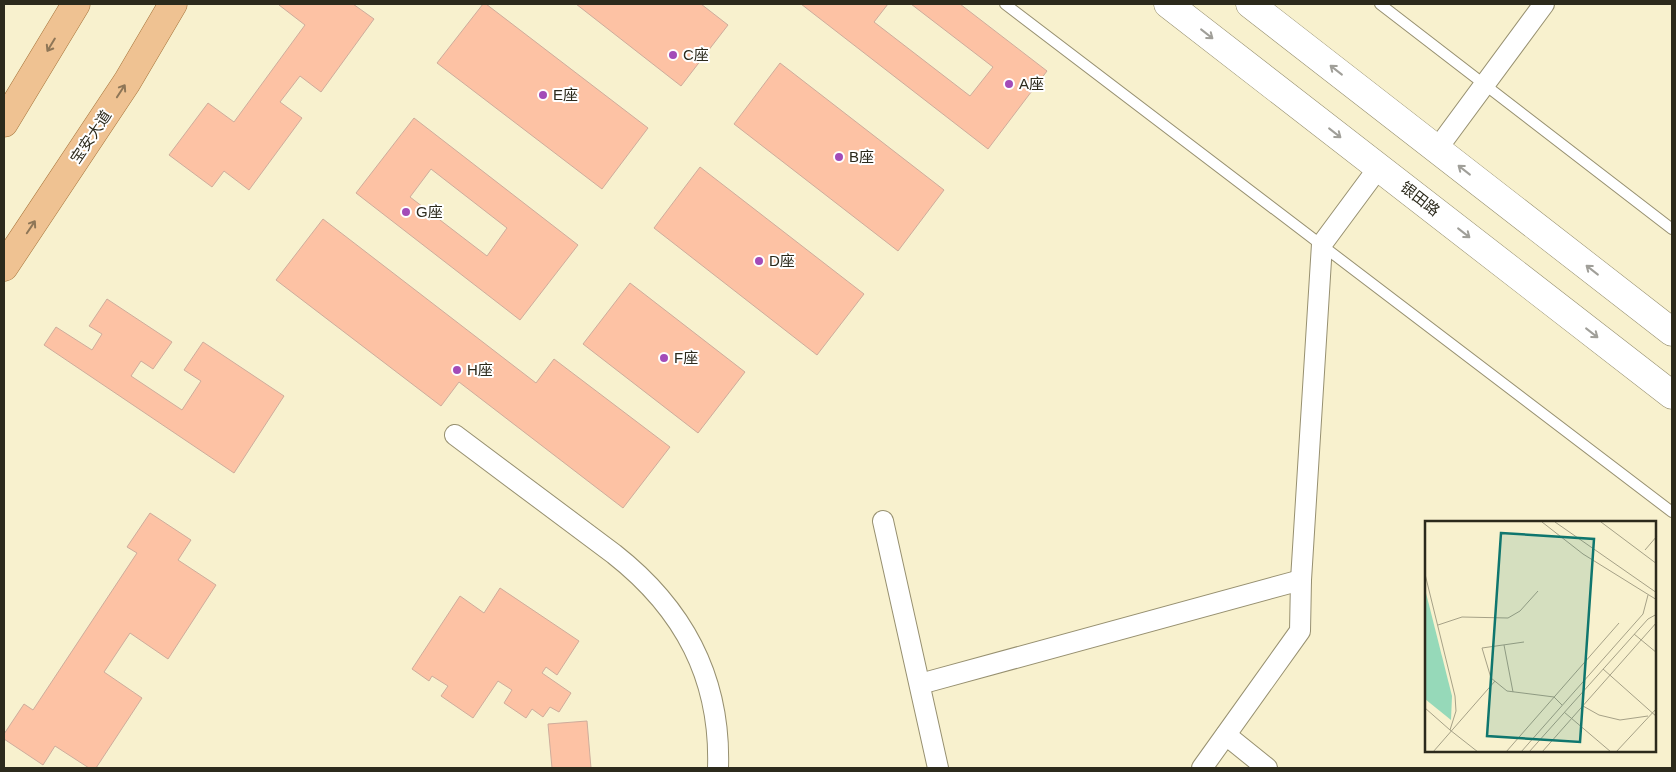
<svg xmlns="http://www.w3.org/2000/svg" width="1676" height="772" font-family="Helvetica,'Noto Sans SC',sans-serif">
  <style>
    .building { fill: #fdc2a4; stroke: #ceac9b; fill-rule: evenodd }
    .lines { fill: none; stroke-linecap: round; stroke-linejoin: round }
    .lane-casing { stroke: #979070; stroke-width: 12 }
    .street-casing { stroke: #979070; stroke-width: 22 }
    .secondary-casing { stroke: #979070; stroke-width: 29 }
    .primary-casing { stroke: #a4723a; stroke-width: 29 }
    .lane { stroke: #fff; stroke-width: 10 }
    .street { stroke: #fff; stroke-width: 20 }
    .secondary { stroke: #fff; stroke-width: 28 }
    .primary { stroke: #efc292; stroke-width: 28 }
    .oneway { stroke: #a09f99 }
    .oneway2 { stroke: #8e7657 }
    .poi-dot { fill: #a34bb8; stroke: #fff; stroke-width: 2 }
    .labels { text-anchor: middle; stroke-width: 4; stroke-linejoin: round; paint-order: stroke }
    .poi-label { font-size: 15px; fill: #2c2a1c; stroke: #fff; text-anchor: start }
    .street-label { font-size: 15px; fill: #2c2a1c; stroke: #fff }
    .inset-road { fill: none; stroke: #a6a187; stroke-width: 1 }
    .view { fill: #0f766e; fill-opacity: 0.15; stroke: #0f766e; stroke-width: 2.5 }
    .inset-edge { fill: none; stroke: #2c2a1c; stroke-width: 2.5 }
  </style>
  <rect width="100%" height="100%" fill="#f8f1ce"/>
  <g class="building">
    <path d="M 280,4 L 353,4 L 374,19 L 321,92 L 300,76 L 280,102 L 302,118 L 249,190 L 224,171 L 212,187 L 169,155 L 208,103 L 234,122 L 305,25 L 279,5 Z"/>
    <path d="M 483,4 L 486,4 L 648,128 L 602,189 L 437,63 Z"/>
    <path d="M 576,4 L 701,4 L 728,25 L 681,86 Z"/>
    <path d="M 801,4 L 888,4 L 874,22 L 970,96 L 993,67 L 911,4 L 960,4 L 1047,71 L 988,149 Z"/>
    <path d="M 780,63 L 944,190 L 898,251 L 734,124 Z"/>
    <path d="M 414,118 L 578,245 L 520,320 L 356,193 ZM 431,169 L 507,228 L 487,256 L 410,197 Z"/>
    <path d="M 700,167 L 864,294 L 817,355 L 654,228 Z"/>
    <path d="M 323,219 L 536,383 L 554,359 L 670,447 L 623,508 L 459,382 L 441,406 L 276,280 Z"/>
    <path d="M 630,283 L 745,372 L 698,433 L 583,344 Z"/>
    <path d="M 107,299 L 172,342 L 153,369 L 141,361 L 131,376 L 182,410 L 201,381 L 184,370 L 203,342 L 284,396 L 234,473 L 44,345 L 56,327 L 92,350 L 102,334 L 89,326 Z"/>
    <path d="M 150,513 L 191,540 L 178,560 L 216,585 L 168,659 L 130,633 L 104,672 L 142,698 L 96,768 L 89,768 L 55,746 L 43,765 L 4,739 L 4,734 L 24,704 L 33,710 L 137,553 L 127,547 Z"/>
    <path d="M 500,588 L 579,641 L 557,675 L 546,667 L 542,673 L 571,693 L 559,712 L 550,707 L 543,717 L 532,709 L 526,718 L 504,703 L 512,690 L 498,681 L 473,718 L 441,696 L 448,686 L 432,676 L 429,681 L 412,669 L 460,596 L 484,613 Z"/>
    <path d="M 587,721 L 591,768 L 552,768 L 548,724 Z"/>
  </g>
  <g class="lines">
    <defs>
      <g id="lane">
        <path d="M 1005,4 L 1672,512"/>
        <path d="M 1380,4 L 1672,229"/>
      </g>
      <g id="street">
        <path d="M 1437,149 L 1544,4"/>
        <path d="M 455,435 L 614,554 C 684,609 721,678 718,768"/>
        <path d="M 883,521 L 938,768"/>
        <path d="M 920,684 L 1301,580"/>
        <path d="M 1226,735 L 1267,768"/>
        <path d="M 1202,768 L 1300,631 L 1301,580 L 1322,244 L 1379,167"/>
      </g>
      <g id="secondary">
        <path d="M 1168,4 L 1672,395"/>
        <path d="M 1250,4 L 1672,332"/>
      </g>
      <g id="primary">
        <path d="M 4,123 L 76,4"/>
        <path d="M 4,267 L 127,82 L 173,4"/>
      </g>
    </defs>
    <use href="#lane" class="lane-casing"/>
    <use href="#street" class="street-casing"/>
    <use href="#secondary" class="secondary-casing"/>
    <use href="#primary" class="primary-casing"/>
    <use href="#lane" class="lane"/>
    <use href="#street" class="street"/>
    <use href="#secondary" class="secondary"/>
    <use href="#primary" class="primary"/>
  </g>
  <defs><path id="oneway-shaft" d="M-6 0H5M1.5-3L5.5 0L1.5 3" fill="none" stroke-width="1.6" stroke-linecap="round" stroke-linejoin="round" transform="scale(1.25)"/></defs>
  <g class="oneway">
    <use href="#oneway-shaft" transform="translate(1207 34) rotate(38)"/>
    <use href="#oneway-shaft" transform="translate(1336 70) rotate(-142)"/>
    <use href="#oneway-shaft" transform="translate(1335 133) rotate(38)"/>
    <use href="#oneway-shaft" transform="translate(1464 170) rotate(-142)"/>
    <use href="#oneway-shaft" transform="translate(1464 233) rotate(38)"/>
    <use href="#oneway-shaft" transform="translate(1592 270) rotate(-142)"/>
    <use href="#oneway-shaft" transform="translate(1592 333) rotate(38)"/>
  </g>
  <g class="oneway2">
    <use href="#oneway-shaft" transform="translate(51 45) rotate(121)"/>
    <use href="#oneway-shaft" transform="translate(121 91) rotate(-57)"/>
    <use href="#oneway-shaft" transform="translate(31 227) rotate(-56)"/>
  </g>
  <g class="poi-dot">
    <circle cx="673" cy="55" r="5"/>
    <circle cx="1009" cy="84" r="5"/>
    <circle cx="543" cy="95" r="5"/>
    <circle cx="839" cy="157" r="5"/>
    <circle cx="406" cy="212" r="5"/>
    <circle cx="759" cy="261" r="5"/>
    <circle cx="664" cy="358" r="5"/>
    <circle cx="457" cy="370" r="5"/>
  </g>
  <g class="labels">
    <g class="poi-label">
      <text x="683" y="60">C座</text>
      <text x="1019" y="89">A座</text>
      <text x="553" y="100">E座</text>
      <text x="849" y="162">B座</text>
      <text x="416" y="217">G座</text>
      <text x="769" y="266">D座</text>
      <text x="674" y="363">F座</text>
      <text x="467" y="375">H座</text>
    </g>
    <g class="street-label">
      <text transform="translate(91 137) rotate(-56)" y="5">宝安大道</text>
      <text transform="translate(1420 199) rotate(38)" y="5">银田路</text>
    </g>
  </g>
  <g transform="translate(1425 521)">
    <rect width="231" height="231" fill="#f8f1ce"/>
    <path d="M 0,68 L 27,175 L 26,199 L 0,178 Z" fill="#96d9b9"/>
    <path class="inset-road" d="M 117,1 L 158,33 L 232,79M 130,1 L 232,72M 176,1 L 232,43M 220,29 L 232,15M 0,53 L 30,175 L 31,190 L 25,209M 13,104 L 37,96 L 83,97 L 95,90 L 113,70M 209,113 L 232,132M 99,121 L 57,127 L 66,157 L 82,170 L 129,176 L 137,184M 79,124 L 88,171M 178,148 L 232,196M 158,185 L 174,194 L 195,199 L 223,195M 0,187 L 25,209M 139,191 L 186,231M 25,209 L 53,231M 8,231 L 70,160M 81,231 L 194,102M 96,231 L 218,93 L 223,74M 104,231 L 223,98 L 232,93M 117,231 L 232,101M 191,231 L 232,187"/>
    <path class="view" d="M 76,12 L 169,18 L 155,221 L 62,215 Z"/>
    <rect width="231" height="231" class="inset-edge"/>
  </g>
  <rect width="1676" height="772" fill="none" stroke="#2c2a1c" stroke-width="10"/>
</svg>
